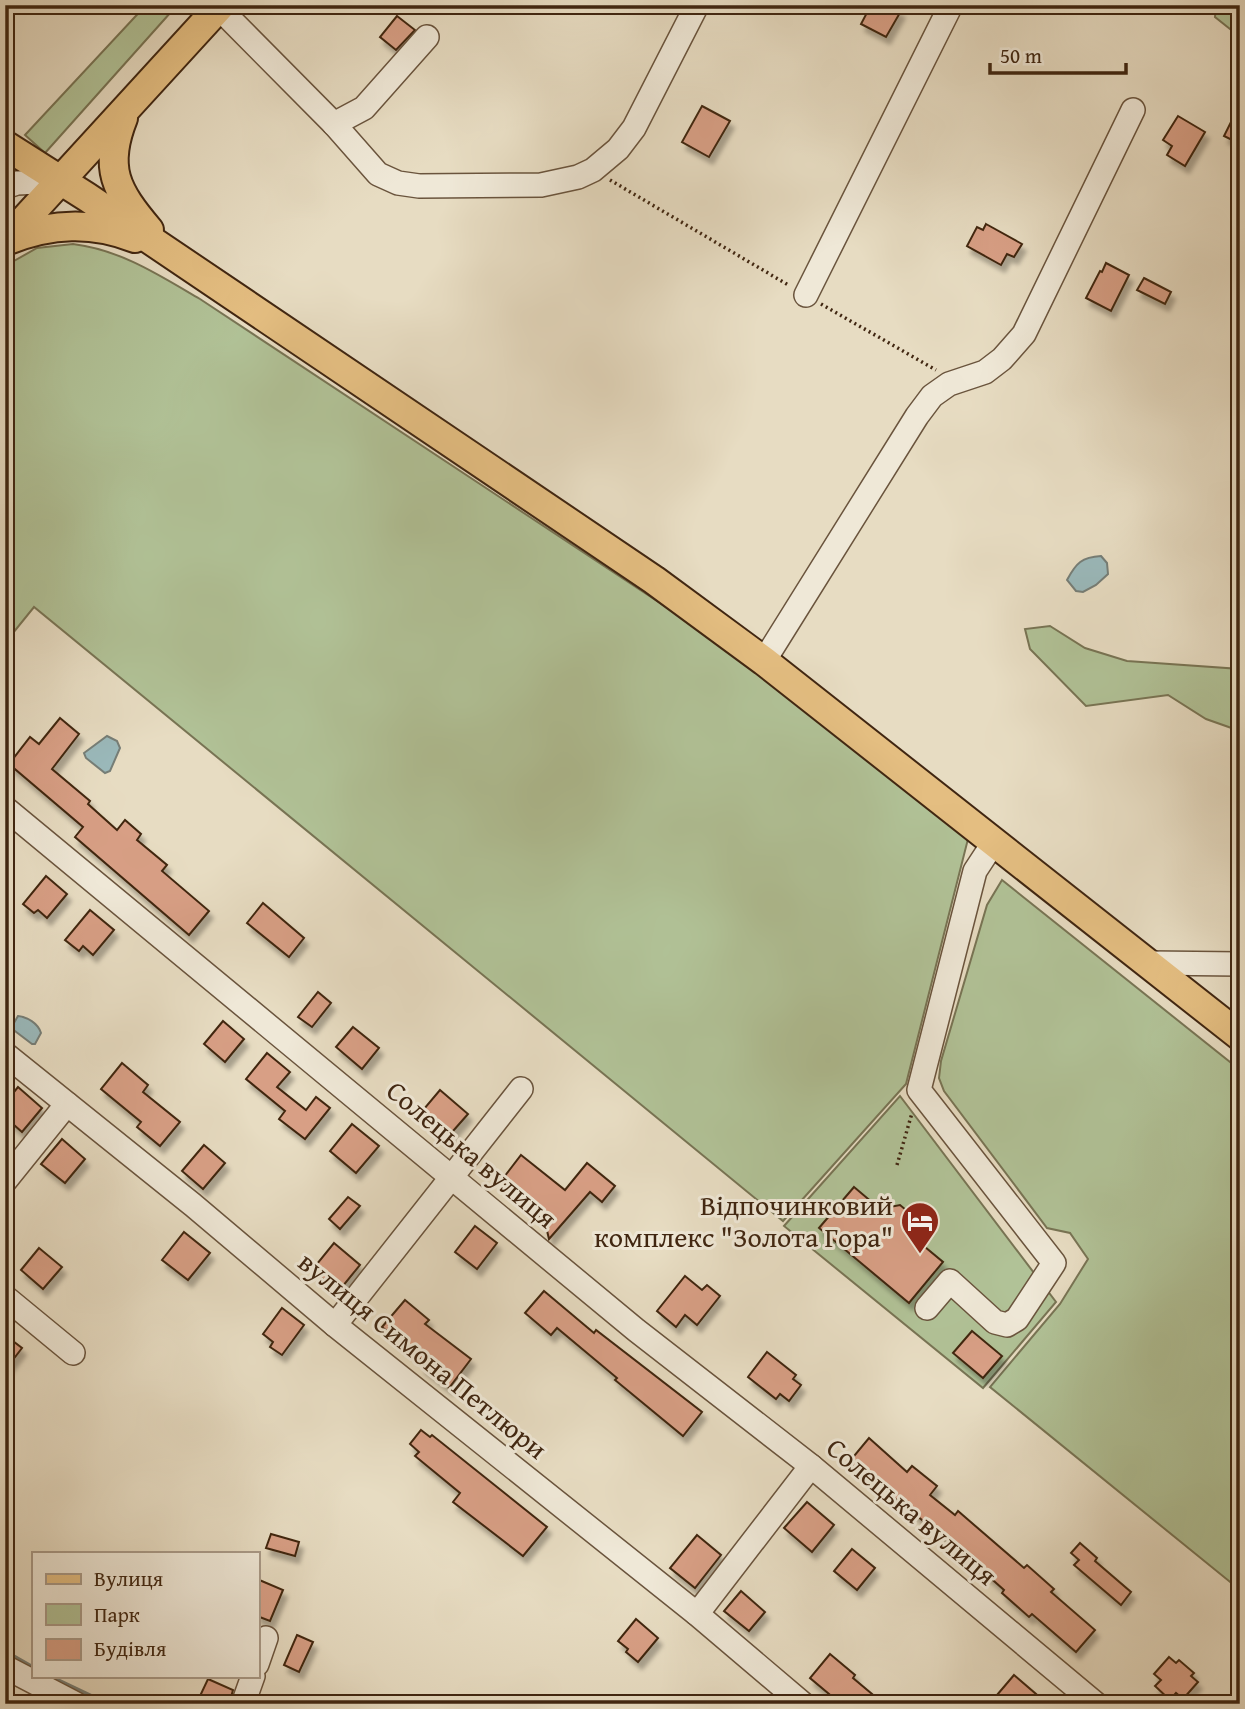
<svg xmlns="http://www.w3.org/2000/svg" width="1245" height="1709" font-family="'Gentium Book Plus',serif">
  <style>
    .green { fill: #b1c297; stroke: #787454; stroke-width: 2 }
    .water { fill: #9ab9bb; stroke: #767e77; stroke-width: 2 }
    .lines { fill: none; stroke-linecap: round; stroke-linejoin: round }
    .stream { stroke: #767e77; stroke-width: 5 }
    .building { fill: #d89f85; stroke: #402611; stroke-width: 2; filter: url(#shadow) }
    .minor-casing { stroke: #6a543d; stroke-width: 26 }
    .major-casing { stroke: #402611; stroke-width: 32 }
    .path { stroke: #402611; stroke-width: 3.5; stroke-dasharray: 2 3.5; stroke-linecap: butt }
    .minor { stroke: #efe8d7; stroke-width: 23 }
    .major { stroke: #e4be81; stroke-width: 28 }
    .labels { text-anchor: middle; stroke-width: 6; stroke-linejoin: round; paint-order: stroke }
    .street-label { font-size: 28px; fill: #402611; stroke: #efe8d7 }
    .poi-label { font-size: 28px; fill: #402611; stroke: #efe8d7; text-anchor: end }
  </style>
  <defs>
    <filter id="shadow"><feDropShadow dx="4" dy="7" stdDeviation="2" flood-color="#0004"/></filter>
  </defs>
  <rect width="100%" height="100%" fill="#e7dcc2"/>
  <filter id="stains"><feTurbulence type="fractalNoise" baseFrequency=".00286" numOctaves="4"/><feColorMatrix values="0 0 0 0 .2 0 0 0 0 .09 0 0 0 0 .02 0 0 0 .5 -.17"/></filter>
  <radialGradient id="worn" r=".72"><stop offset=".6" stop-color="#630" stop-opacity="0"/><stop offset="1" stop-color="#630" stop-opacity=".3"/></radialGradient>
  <g class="green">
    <path d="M 146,5 L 163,5 L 171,12 L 45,153 L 25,135 Z"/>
    <path d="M 1216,5 L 1240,5 L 1240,37 L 1215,17 Z"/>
    <path d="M 73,244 C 121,250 159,275 200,299 L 719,642 L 968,839 L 906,1084 L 783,1221 L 34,607 L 5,643 L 5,266 L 37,248 Z"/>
    <path d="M 1050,626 L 1085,648 L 1127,661 L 1240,669 L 1240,731 L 1206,719 L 1168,695 L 1086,706 L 1030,649 L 1025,629 Z"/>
    <path d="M 1002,880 L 1240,1070 L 1240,1590 L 990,1387 L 1060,1304 L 1088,1259 L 1070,1233 L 1047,1228 L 944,1091 L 939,1078 L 941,1061 L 987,905 Z"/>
    <path d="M 900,1096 L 1056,1302 L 983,1388 L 784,1226 Z"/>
  </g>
  <g class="water">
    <path d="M 1101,556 L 1107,563 L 1108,574 L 1096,585 L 1083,592 L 1076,591 L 1067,580 C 1076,563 1082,557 1101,556 Z"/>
    <path d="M 107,736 L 117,741 L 120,748 L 110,771 L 105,773 L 86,758 L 84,753 Z"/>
    <path d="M 18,1016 C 27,1017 38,1023 41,1033 L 35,1044 L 32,1044 L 11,1028 Z"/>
  </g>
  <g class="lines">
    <g class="stream">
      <path d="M 5,1652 L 33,1668"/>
      <path d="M 48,1676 L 107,1704"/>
    </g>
  </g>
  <g class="building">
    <path d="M 871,5 L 890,5 L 901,11 L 886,37 L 861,24 Z"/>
    <path d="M 397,16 L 415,30 L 396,50 L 380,37 Z"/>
    <path d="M 1240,104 L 1240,134 L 1236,142 L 1224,136 Z"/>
    <path d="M 702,106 L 730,121 L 709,157 L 682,142 Z"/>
    <path d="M 1178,116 L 1205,132 L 1185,166 L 1167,155 L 1172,146 L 1163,140 Z"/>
    <path d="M 986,224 L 1022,244 L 1014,257 L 1007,254 L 1001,265 L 967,246 L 977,227 L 983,230 Z"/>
    <path d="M 1106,263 L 1129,275 L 1111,311 L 1086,298 L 1100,271 L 1102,272 Z"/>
    <path d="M 1144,278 L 1171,292 L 1165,304 L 1137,290 Z"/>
    <path d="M 60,718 L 79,734 L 52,769 L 90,801 L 88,804 L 117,830 L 125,820 L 141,834 L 137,840 L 167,865 L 162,871 L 209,911 L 189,935 L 75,837 L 83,827 L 9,764 L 30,737 L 39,744 Z"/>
    <path d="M 46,876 L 67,894 L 47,918 L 38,910 L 34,913 L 23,904 Z"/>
    <path d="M 263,903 L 304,938 L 289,957 L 247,923 Z"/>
    <path d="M 90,910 L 114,930 L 93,955 L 83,946 L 79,951 L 65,940 Z"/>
    <path d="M 318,992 L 331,1003 L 312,1027 L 298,1017 Z"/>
    <path d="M 223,1021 L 244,1039 L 225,1062 L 204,1044 Z"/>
    <path d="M 353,1027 L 379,1048 L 362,1069 L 336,1047 Z"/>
    <path d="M 267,1053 L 290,1072 L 277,1087 L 306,1110 L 316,1097 L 330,1108 L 305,1139 L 279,1119 L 285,1111 L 246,1079 Z"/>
    <path d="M 122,1063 L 148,1085 L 143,1092 L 180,1122 L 160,1146 L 137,1127 L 141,1122 L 101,1089 Z"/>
    <path d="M 18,1087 L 42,1108 L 22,1132 L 5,1117 L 5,1103 Z"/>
    <path d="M 440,1090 L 468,1114 L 446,1139 L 418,1116 Z"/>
    <path d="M 352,1124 L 379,1146 L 356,1173 L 330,1151 Z"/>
    <path d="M 62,1139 L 85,1159 L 65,1183 L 41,1164 Z"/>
    <path d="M 204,1145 L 225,1163 L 203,1189 L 182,1171 Z"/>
    <path d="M 521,1155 L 565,1190 L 587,1163 L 615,1186 L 602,1202 L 590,1192 L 549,1239 L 545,1222 L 530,1209 L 532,1206 L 501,1181 Z"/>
    <path d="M 854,1187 L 880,1209 L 900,1205 L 918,1220 L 919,1242 L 943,1262 L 909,1303 L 819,1228 Z"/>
    <path d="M 348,1197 L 360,1206 L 340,1229 L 329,1219 Z"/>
    <path d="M 475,1226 L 497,1243 L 477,1269 L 455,1252 Z"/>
    <path d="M 184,1232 L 210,1253 L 188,1280 L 162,1260 Z"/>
    <path d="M 334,1243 L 360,1265 L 338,1292 L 312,1270 Z"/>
    <path d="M 39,1248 L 62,1267 L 43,1289 L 21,1270 Z"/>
    <path d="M 685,1276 L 702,1290 L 707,1285 L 720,1296 L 697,1325 L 685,1315 L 676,1327 L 657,1311 Z"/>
    <path d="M 544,1291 L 594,1333 L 596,1330 L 702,1412 L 683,1436 L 615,1380 L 617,1378 L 557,1328 L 551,1335 L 525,1313 Z"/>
    <path d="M 405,1300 L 429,1320 L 425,1324 L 471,1359 L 449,1388 L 421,1366 L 424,1362 L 382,1327 Z"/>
    <path d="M 282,1308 L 304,1325 L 282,1355 L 270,1347 L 273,1342 L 263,1334 Z"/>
    <path d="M 972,1331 L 1002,1356 L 983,1378 L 953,1353 Z"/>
    <path d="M 5,1335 L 22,1348 L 5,1370 Z"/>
    <path d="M 767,1352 L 796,1375 L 793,1379 L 801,1385 L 789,1401 L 780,1394 L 776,1399 L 748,1377 Z"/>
    <path d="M 421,1430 L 430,1437 L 432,1435 L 547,1527 L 523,1556 L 453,1502 L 460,1493 L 415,1456 L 419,1452 L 410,1444 Z"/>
    <path d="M 869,1438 L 907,1472 L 912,1466 L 937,1486 L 930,1495 L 955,1515 L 958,1511 L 1024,1568 L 1027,1565 L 1054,1589 L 1051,1592 L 1095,1630 L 1076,1652 L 1032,1614 L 1029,1617 L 1002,1593 L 1004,1590 L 951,1543 L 849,1462 Z"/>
    <path d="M 807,1502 L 834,1525 L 812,1552 L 784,1528 Z"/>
    <path d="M 271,1534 L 299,1542 L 295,1556 L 266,1548 Z"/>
    <path d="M 697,1535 L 721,1555 L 695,1588 L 670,1568 Z"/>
    <path d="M 1080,1543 L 1097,1558 L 1095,1561 L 1131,1592 L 1121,1605 L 1074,1565 L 1079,1560 L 1071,1553 Z"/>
    <path d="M 852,1549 L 875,1568 L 857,1590 L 834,1571 Z"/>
    <path d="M 257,1579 L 283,1590 L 270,1621 L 257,1616 Z"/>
    <path d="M 741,1591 L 765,1612 L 749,1631 L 724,1611 Z"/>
    <path d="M 636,1619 L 658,1638 L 638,1662 L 626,1652 L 628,1649 L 618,1641 Z"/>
    <path d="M 297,1635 L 313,1642 L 299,1672 L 284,1665 Z"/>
    <path d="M 830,1654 L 855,1675 L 853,1678 L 884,1704 L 841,1704 L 810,1678 Z"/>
    <path d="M 1169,1657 L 1176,1663 L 1179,1660 L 1194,1673 L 1191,1676 L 1198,1682 L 1183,1699 L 1176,1693 L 1170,1700 L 1155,1686 L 1161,1680 L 1154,1674 Z"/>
    <path d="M 1014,1675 L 1036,1694 L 1028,1704 L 1007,1704 L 997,1695 Z"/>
    <path d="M 208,1679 L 233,1690 L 229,1704 L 209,1704 L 210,1700 L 200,1696 Z"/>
  </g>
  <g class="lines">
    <defs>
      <g id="minor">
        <path d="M 219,8 L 334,124 L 378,174 L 398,183 L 419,186 L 541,185 L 578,177 L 593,170 L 618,149 L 634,128 L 697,5"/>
        <path d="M 334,124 L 364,108 L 427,37"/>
        <path d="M 5,187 L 17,183 L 62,181"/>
        <path d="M 806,295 L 951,5"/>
        <path d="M 764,661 L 917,416 L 932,396 L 949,384 L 985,372 L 1002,359 L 1024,334 L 1133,110"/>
        <path d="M 5,808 L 636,1330 L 811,1466 L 1096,1704"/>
        <path d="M 1149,963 L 1240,964"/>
        <path d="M 5,1054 L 193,1205 L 335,1325 L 697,1614 L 803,1704"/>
        <path d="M 5,1181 L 67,1104"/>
        <path d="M 5,1297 L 73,1353"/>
        <path d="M 927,1308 L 950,1281 L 995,1322 L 1007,1325 L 1017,1319 L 1054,1263 L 919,1090 L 975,871 L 994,842"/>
        <path d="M 335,1325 L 521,1089"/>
        <path d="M 697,1614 L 811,1466"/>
        <path d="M 257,1664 L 266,1638"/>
        <path d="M 5,1667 L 76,1704"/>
        <path d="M 243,1704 L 253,1676"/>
      </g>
      <g id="major">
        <path d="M 123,118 C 103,168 116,191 149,230"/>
        <path d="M 5,145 L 87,197 L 654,580 L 764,661 L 1240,1036"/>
        <path d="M 8,240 C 51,223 92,221 135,238"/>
        <path d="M 5,241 L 221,5"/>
      </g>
    </defs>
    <use href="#minor" class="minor-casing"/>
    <use href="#major" class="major-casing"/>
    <g class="path">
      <path d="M 610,180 L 790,286"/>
      <path d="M 821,304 L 936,370"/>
      <path d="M 897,1165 L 912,1113"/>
    </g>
    <use href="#minor" class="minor"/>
    <use href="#major" class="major"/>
  </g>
  <defs>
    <symbol id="hotel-pin" viewBox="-11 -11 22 30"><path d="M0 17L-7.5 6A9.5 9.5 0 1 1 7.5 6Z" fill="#8f2418" stroke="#efe8d7"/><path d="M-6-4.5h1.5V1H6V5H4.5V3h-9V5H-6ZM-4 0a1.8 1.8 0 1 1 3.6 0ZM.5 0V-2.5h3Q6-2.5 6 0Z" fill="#fff"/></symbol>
  </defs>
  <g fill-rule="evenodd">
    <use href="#hotel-pin" x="898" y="1199" width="44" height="60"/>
  </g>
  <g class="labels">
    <g class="street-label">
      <text transform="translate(472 1154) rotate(40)" y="10">Солецька вулиця</text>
      <text transform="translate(423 1355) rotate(39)" y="10">вулиця Симона Петлюри</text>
      <text transform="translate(912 1511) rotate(40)" y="10">Солецька вулиця</text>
    </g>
    <g class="poi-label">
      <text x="893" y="1215">Відпочинковий<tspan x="893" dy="32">комплекс "Золота Гора"</tspan></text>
    </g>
  </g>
  <rect width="1245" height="1709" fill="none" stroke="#e7dcc2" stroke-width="28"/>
  <rect x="7" y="7" width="1231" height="1695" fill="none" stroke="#402611" stroke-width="3.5"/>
  <rect x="14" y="14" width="1217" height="1681" fill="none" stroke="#402611" stroke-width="2"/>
  <rect x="32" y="1552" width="228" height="126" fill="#efe8d7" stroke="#a99a88" stroke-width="2"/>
  <rect x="46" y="1574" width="35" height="10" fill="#e4be81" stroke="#a99a88" stroke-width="2"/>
  <text x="94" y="1586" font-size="21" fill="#402611">Вулиця</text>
  <rect x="46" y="1604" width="35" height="21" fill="#b1c297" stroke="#a99a88" stroke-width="2"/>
  <text x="94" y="1622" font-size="21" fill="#402611">Парк</text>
  <rect x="46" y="1639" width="35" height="21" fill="#d89f85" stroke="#a99a88" stroke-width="2"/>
  <text x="94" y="1656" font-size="21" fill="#402611">Будівля</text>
  <path d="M990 63v10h136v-10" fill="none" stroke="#402611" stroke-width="3.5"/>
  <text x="1000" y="63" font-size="21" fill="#402611" stroke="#efe8d7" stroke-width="5" paint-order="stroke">50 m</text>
  <rect width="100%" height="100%" filter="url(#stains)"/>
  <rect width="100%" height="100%" fill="url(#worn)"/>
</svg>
